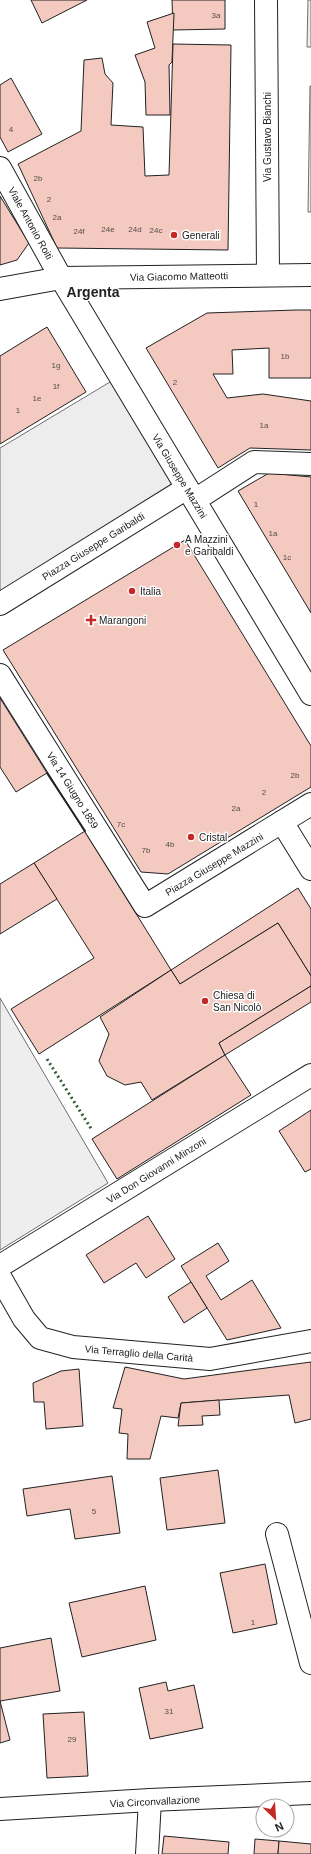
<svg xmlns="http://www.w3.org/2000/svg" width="311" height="1854" font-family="Arial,sans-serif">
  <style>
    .green { fill: #eee; stroke: #6f6f6f }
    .parking { fill: #ededed; stroke: #6f6f6f }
    .building { fill: #f3c9c0; stroke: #222 }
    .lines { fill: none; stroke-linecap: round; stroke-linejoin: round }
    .minor-casing { stroke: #222; stroke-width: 24 }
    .minor { stroke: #fff; stroke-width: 22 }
    .hedge { stroke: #2f5e38; stroke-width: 3; stroke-dasharray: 2 3; stroke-linecap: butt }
    .wall { stroke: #222; stroke-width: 2 }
    .poi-dot { fill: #c62828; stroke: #fff; stroke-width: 1.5 }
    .labels { text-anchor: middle; stroke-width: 3; stroke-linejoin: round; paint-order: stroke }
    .number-label { font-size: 8px; fill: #564c4a }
    .street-label { font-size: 10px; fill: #222; stroke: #fff }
    .poi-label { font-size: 10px; fill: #222; stroke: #fff; text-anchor: start }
    .district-label { font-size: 14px; font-weight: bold; fill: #222; stroke: #fff }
  </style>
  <rect width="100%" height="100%" fill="#fff"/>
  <g class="green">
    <path d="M 308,0 L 311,0 L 311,47 L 307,47 Z"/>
    <path d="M 0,998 L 108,1183 L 0,1250 Z"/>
  </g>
  <g class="parking">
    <path d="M 310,86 L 311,86 L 311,212 L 308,212 Z"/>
    <path d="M 120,376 L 187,488 L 0,604 L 0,448 Z"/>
  </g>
  <g class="building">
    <path d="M 31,0 L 87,0 L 42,23 Z"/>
    <path d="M 172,0 L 225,0 L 225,29 L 173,30 Z"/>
    <path d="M 174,13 L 172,62 L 169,65 L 170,115 L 146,115 L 145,82 L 135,55 L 155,48 L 147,22 Z"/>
    <path d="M 173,44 L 231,45 L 228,250 L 57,248 L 18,164 L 81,131 L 84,60 L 102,58 L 105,74 L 113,83 L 111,125 L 143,127 L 145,176 L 169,175 Z"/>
    <path d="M 11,78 L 42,134 L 8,152 L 0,137 L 0,85 Z"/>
    <path d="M 0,196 L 29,243 L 17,260 L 0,265 Z"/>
    <path d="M 296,310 L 311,310 L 311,378 L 269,378 L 269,348 L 232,350 L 233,374 L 213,374 L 227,398 L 263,394 L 311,401 L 311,450 L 250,448 L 218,468 L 146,348 L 207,313 Z"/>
    <path d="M 47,327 L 86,392 L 0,444 L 0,356 Z"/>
    <path d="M 269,473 L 311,477 L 311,613 L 238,491 Z"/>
    <path d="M 185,540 L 311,746 L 311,787 L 168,874 L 141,872 L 3,650 Z"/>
    <path d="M 0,698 L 47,773 L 16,792 L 0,767 Z"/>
    <path d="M 85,831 L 171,970 L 39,1054 L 11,1009 L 94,958 L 34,863 Z"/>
    <path d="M 34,863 L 57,899 L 0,934 L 0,884 Z"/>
    <path d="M 298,888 L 311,909 L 311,976 L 278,923 L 180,984 L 171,970 Z"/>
    <path d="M 278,923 L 311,976 L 311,986 L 219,1043 L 225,1055 L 152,1100 L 141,1082 L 125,1085 L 107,1076 L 99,1061 L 109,1034 L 100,1017 L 171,970 L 180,984 Z"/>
    <path d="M 311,986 L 311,1002 L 225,1055 L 219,1043 Z"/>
    <path d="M 225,1055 L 251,1095 L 117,1179 L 92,1139 Z"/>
    <path d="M 311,1110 L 311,1169 L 305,1172 L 279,1131 Z"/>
    <path d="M 148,1216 L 175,1259 L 146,1278 L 136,1263 L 104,1283 L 86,1255 Z"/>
    <path d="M 218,1243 L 229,1261 L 206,1276 L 221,1300 L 252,1280 L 281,1328 L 227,1340 L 181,1266 Z"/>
    <path d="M 191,1282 L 207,1308 L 184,1323 L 168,1297 Z"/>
    <path d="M 311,1362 L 311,1419 L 295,1423 L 289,1395 L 181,1403 L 178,1418 L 161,1416 L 150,1459 L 127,1459 L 128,1434 L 119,1433 L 122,1409 L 113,1408 L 125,1367 L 184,1379 Z"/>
    <path d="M 79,1369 L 83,1426 L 46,1429 L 44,1402 L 34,1402 L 33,1383 L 61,1371 Z"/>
    <path d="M 219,1400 L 220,1415 L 202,1416 L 203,1425 L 178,1426 L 181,1403 Z"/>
    <path d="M 218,1470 L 225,1523 L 167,1530 L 160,1478 Z"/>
    <path d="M 112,1476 L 120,1533 L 75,1539 L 70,1509 L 27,1516 L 23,1489 Z"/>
    <path d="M 265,1564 L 277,1624 L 233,1633 L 220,1573 Z"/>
    <path d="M 145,1586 L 156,1640 L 82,1657 L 69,1603 Z"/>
    <path d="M 51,1638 L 60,1691 L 0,1701 L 10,1740 L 0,1743 L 0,1648 Z"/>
    <path d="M 166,1682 L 168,1691 L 194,1685 L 203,1728 L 150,1739 L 139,1688 Z"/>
    <path d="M 84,1712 L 88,1776 L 47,1778 L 43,1714 Z"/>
    <path d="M 164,1836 L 229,1842 L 228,1854 L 162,1854 Z"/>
    <path d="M 255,1839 L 279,1841 L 278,1854 L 254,1854 Z"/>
    <path d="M 279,1841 L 311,1844 L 311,1854 L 278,1854 Z"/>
  </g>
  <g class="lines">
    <defs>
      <g id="minor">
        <path d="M 266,0 L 268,275"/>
        <path d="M 0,168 L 61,278 L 311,694"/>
        <path d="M 0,289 L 61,278 L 311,275"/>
        <path d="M 195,500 L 254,462 L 311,464"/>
        <path d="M 0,604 L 187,488"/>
        <path d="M 0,675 L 145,906 L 311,804"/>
        <path d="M 282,822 L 311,869"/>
        <path d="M 0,1266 L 311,1075"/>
        <path d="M 0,1277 L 24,1319 L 40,1338 L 73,1347 L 210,1359 L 311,1341"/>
        <path d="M 277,1534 L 311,1663"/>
        <path d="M 0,1809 L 150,1800 L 311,1793"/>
        <path d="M 147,1854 L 150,1800"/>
      </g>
    </defs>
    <use href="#minor" class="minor-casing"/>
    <use href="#minor" class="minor"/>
    <path class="hedge" d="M 47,1059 L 92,1130"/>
    <path class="wall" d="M 47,773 L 85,831"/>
  </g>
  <g class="poi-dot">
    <circle cx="174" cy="235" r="4"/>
    <circle cx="177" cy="545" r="4"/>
    <circle cx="132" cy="591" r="4"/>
    <path d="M89 614h4v4h4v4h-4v4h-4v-4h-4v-4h4z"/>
    <circle cx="191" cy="837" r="4"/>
    <circle cx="205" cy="1001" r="4"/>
  </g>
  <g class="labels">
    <g class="number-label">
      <text x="216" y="18">3a</text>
      <text x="11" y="132">4</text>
      <text x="38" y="181">2b</text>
      <text x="49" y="202">2</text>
      <text x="57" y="220">2a</text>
      <text x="108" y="232">24e</text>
      <text x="135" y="232">24d</text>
      <text x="156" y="233">24c</text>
      <text x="79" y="234">24f</text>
      <text x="285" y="359">1b</text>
      <text x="56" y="368">1g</text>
      <text x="175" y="385">2</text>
      <text x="56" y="389">1f</text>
      <text x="37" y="401">1e</text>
      <text x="18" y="413">1</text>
      <text x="264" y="428">1a</text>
      <text x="256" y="507">1</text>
      <text x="273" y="536">1a</text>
      <text x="287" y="560">1c</text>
      <text x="295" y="778">2b</text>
      <text x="264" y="795">2</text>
      <text x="236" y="811">2a</text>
      <text x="121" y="827">7c</text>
      <text x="170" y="847">4b</text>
      <text x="146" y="853">7b</text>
      <text x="94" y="1514">5</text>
      <text x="253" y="1625">1</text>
      <text x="169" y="1714">31</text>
      <text x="72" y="1742">29</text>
    </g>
    <g class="street-label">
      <text transform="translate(267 137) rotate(-90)" y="4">Via Gustavo Bianchi</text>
      <text transform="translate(31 223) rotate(61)" y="4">Viale Antonio Roiti</text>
      <text transform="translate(179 276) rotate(-1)" y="4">Via Giacomo Matteotti</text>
      <text transform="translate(180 476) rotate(59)" y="4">Via Giuseppe Mazzini</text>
      <text transform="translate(93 546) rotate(-32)" y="4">Piazza Giuseppe Garibaldi</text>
      <text transform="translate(73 790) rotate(58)" y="4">Via 14 Giugno 1859</text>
      <text transform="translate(214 864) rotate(-31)" y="4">Piazza Giuseppe Mazzini</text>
      <text transform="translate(156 1170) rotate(-32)" y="4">Via Don Giovanni Minzoni</text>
      <text transform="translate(139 1353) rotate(5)" y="4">Via Terraglio della Carità</text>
      <text transform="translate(155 1801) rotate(-3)" y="4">Via Circonvallazione</text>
    </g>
    <g class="poi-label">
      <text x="182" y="239">Generali</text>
      <text x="185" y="543">A Mazzini<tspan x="185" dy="12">e Garibaldi</tspan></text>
      <text x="140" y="595">Italia</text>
      <text x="99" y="624">Marangoni</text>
      <text x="199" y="841">Cristal</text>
      <text x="213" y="999">Chiesa di<tspan x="213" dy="12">San Nicolò</tspan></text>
    </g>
    <g class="district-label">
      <text x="93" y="297">Argenta</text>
    </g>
  </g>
  <g transform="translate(275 1818) rotate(155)"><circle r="19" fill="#ffffff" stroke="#a7a7a7"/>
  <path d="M0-3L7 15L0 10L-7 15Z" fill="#c62828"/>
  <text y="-6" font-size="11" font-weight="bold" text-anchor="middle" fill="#222222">N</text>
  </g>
</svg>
